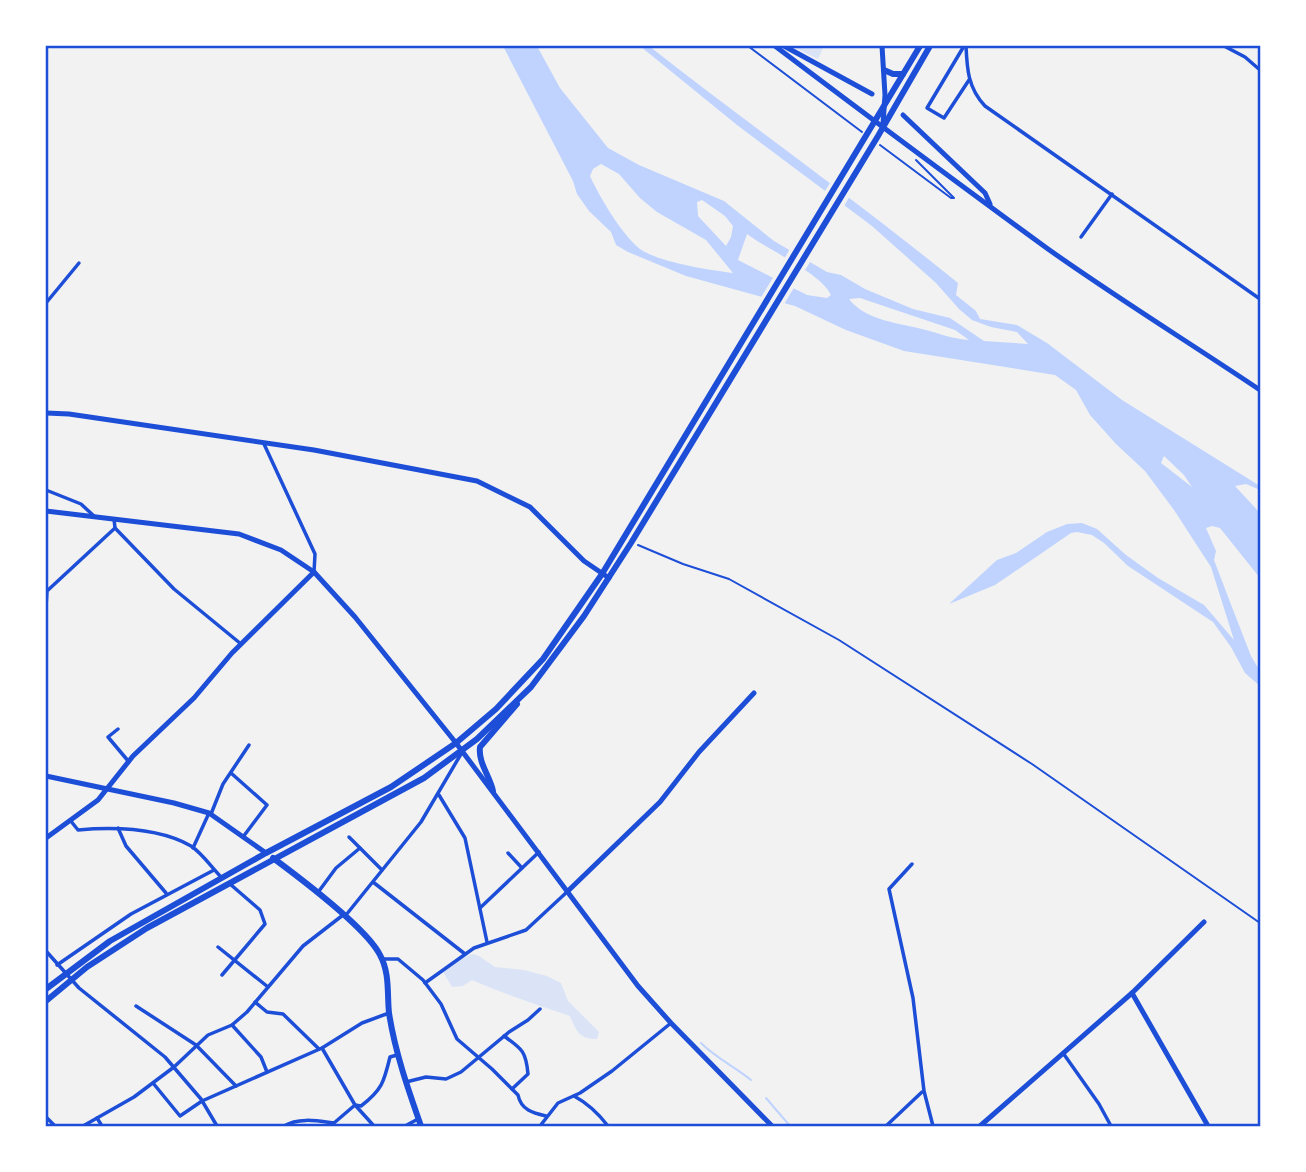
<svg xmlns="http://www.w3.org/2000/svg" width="1306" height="1172" font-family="'Noto Sans',sans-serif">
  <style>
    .green { fill: #dbe4f7 }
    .water { fill: #bfd3fe; fill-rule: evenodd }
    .pier { fill: #f2f2f2 }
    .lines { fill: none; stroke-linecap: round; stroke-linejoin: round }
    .stream { stroke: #bfd3fe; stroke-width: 2 }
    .path { stroke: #1d4ed8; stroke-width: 2 }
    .minor { stroke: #1d4ed8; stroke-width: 3.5 }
    .tertiary { stroke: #1d4ed8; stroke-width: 5 }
    .secondary { stroke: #1d4ed8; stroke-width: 5 }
    .primary { stroke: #1d4ed8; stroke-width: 6 }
    .neatline { fill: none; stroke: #1d4ed8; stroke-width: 2.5 }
  </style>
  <rect width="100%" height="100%" fill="#f2f2f2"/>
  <g class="green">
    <path d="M 791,46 L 824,46 L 818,59 Z"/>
    <path d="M 472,954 L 479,956 L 495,967 L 524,970 L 547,976 L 561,983 L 568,1001 L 599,1032 L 597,1039 C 580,1039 576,1032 570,1016 C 537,1005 504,994 472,980 L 463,986 L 452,987 L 443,972 L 461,959 Z"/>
  </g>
  <path class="water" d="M 503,46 L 537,46 L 560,88 L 608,148 L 639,165 L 724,201 L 774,241 L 827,272 L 841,275 L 865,289 L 913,309 L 950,318 L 984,341 L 1028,344 L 1017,332 L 991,327 L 972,320 L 959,309 L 936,283 L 872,226 L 737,125 L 640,46 L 649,46 C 751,126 857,201 958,283 L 956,295 L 976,311 L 980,319 L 1017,325 L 1047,343 L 1122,400 L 1260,486 L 1260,490 L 1246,484 L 1235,486 L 1260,513 L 1260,578 L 1220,528 L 1212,526 L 1206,528 L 1216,551 L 1214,560 L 1230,602 L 1251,656 L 1260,671 L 1260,686 L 1245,673 L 1231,647 L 1213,622 L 1128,566 L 1104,543 L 1092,535 L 1077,532 L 1071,533 L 995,585 L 949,604 L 997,560 L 1016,553 L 1047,532 L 1067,524 L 1082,523 L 1097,529 L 1126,555 L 1158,578 L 1204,605 L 1234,640 L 1211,567 L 1174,510 L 1145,471 L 1116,444 L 1090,415 L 1076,390 L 1055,375 L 904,351 L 846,330 L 795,306 L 686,276 L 628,252 L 616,245 L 611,232 L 589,211 L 577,194 L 573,181 ZM 601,164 L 619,174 L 640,198 L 657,212 L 706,240 L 733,273 C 709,270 664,263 643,251 C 624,239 599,196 590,176 L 593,169 ZM 702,200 L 725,216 L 733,226 L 731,237 L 726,246 L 698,216 L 697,202 ZM 747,234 C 768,250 821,273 831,295 L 827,298 L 807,295 L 738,260 ZM 860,298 L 955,330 L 969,340 C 954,339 940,334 926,330 C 900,323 866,321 849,299 ZM 1164,456 L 1184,475 L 1192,487 L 1161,463 Z"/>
  <g class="pier">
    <path d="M 832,180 L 851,194 L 843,208 L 823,194 Z"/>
    <path d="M 791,247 L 812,259 L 803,273 L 783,261 Z"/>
    <path d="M 774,276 L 795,286 L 783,306 L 760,299 Z"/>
  </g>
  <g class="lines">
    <g class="stream">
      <path d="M 701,1043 C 716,1058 735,1067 751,1080"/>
      <path d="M 766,1098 L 790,1126"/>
    </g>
    <g class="path">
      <path d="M 748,46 L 862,132"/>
      <path d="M 880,145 L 951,198 L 954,198 L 916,160"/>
      <path d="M 638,545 L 683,564 L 729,579 L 839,640 L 1032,764 L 1260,923"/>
    </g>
    <g class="minor">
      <path d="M 964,46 L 927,108 L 944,118 L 969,80"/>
      <path d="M 966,46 C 967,69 968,88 985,106 L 1260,299"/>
      <path d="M 1224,46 L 1245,57 L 1260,70"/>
      <path d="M 1081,237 L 1112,194"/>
      <path d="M 46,303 L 79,263"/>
      <path d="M 264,444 L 315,554 L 314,572"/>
      <path d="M 46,490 L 81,504 L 95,517"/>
      <path d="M 114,519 L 115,528 L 174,589 L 241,644"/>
      <path d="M 46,607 L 47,591 L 115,528"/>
      <path d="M 118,729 L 108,737 L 129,762"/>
      <path d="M 231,773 L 267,805 L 243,837"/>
      <path d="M 439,795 L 465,838 L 487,942"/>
      <path d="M 211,814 L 223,784 L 249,745"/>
      <path d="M 70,820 L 78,830 C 113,827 159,828 191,846 C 202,853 212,868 222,878"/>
      <path d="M 118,828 L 126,846 L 166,893"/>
      <path d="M 349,837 L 382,870"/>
      <path d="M 193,848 L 209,813"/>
      <path d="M 508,853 L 522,868"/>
      <path d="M 912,864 L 889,889 L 913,998 L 924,1091 L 933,1126"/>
      <path d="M 373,882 L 465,954"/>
      <path d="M 319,891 L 336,868 L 360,848"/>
      <path d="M 480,908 L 539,852"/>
      <path d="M 346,915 L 421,822 L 461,754"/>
      <path d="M 218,947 L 268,987"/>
      <path d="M 46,951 L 79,988 L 165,1057 L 201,1099 L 217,1126"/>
      <path d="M 382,959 L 398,959 L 423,980 L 441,1004 L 457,1039 L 492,1069 L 518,1095 C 521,1110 533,1113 546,1116"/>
      <path d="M 57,965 L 131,914 L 214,870"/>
      <path d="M 222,975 L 265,924 L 260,910 L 230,884"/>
      <path d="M 425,983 L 474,948 L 526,930 L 568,891"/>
      <path d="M 255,1002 L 267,1012 L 283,1014 L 319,1049"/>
      <path d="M 136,1006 L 196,1045 L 236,1086"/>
      <path d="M 232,1025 L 261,1057 L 267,1072"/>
      <path d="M 504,1036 C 522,1049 526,1051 528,1074 L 512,1089"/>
      <path d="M 322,1048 L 355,1105 L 374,1126"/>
      <path d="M 1063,1053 L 1099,1104 L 1111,1126"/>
      <path d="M 406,1082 L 426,1077 L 446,1079 L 461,1072 L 509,1032 L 528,1020 L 540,1009"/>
      <path d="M 153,1083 L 180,1116 L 202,1101 L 322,1048 L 362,1023 L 389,1013"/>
      <path d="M 574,1096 C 589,1104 598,1113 608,1126"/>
      <path d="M 46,1117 L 55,1126"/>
      <path d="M 97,1118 L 102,1126"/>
      <path d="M 83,1126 L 134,1097 L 174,1067 L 208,1035 L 232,1025 L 247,1012 L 303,946 L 343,915"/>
      <path d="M 284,1126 C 298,1117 319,1121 334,1123 L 355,1105 L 361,1106 C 382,1090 384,1082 390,1057 L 397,1055"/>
      <path d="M 405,1126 L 418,1119"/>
      <path d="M 540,1126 L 558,1103 L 580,1093 L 612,1071 L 671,1023"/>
      <path d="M 886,1126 L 922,1092"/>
    </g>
    <g class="tertiary">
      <path d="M 882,46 L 885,95 L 883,124"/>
      <path d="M 46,413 L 69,414 L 314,450 L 477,481 L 530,507 L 584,561 L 609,578"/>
      <path d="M 46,776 L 174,803 L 209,813 L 266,853"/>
      <path d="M 46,838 L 98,800 L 133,756 L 194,698 L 232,653 L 314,572"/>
      <path d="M 569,890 L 660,802 L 699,752 L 754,693"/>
      <path d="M 1132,993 L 1208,1126"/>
      <path d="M 980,1126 L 1132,993 L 1204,922"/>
    </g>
    <g class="secondary">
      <path d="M 775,46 C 865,114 956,182 1048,249 C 1117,298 1190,343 1260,390"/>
      <path d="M 784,46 L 872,94"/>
      <path d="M 903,115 L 985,193 L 990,204"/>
      <path d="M 46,511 L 239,534 L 281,550 L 314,572 L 355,617 L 456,743 L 638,986 L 671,1023 L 772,1126"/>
    </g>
    <g class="primary">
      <path d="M 884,70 L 893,74 L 903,74"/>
      <path d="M 493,791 C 490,776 478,763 480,747 L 517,704"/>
      <path d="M 273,858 C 300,878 366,927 380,955 C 390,973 387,994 389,1013 C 395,1052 408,1089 421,1126"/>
      <path d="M 46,989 L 110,941 L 266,853 L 391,787 L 456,743 L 496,709 L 543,659 L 602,574 L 920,46"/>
      <path d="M 46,1001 L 87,967 L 147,928 L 424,778 L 477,739 L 531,687 L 584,616 L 631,543 L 878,136 L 930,46"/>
    </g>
  </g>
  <rect width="1306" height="1172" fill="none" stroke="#ffffff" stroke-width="94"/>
  <rect x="47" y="47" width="1212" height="1078" class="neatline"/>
</svg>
